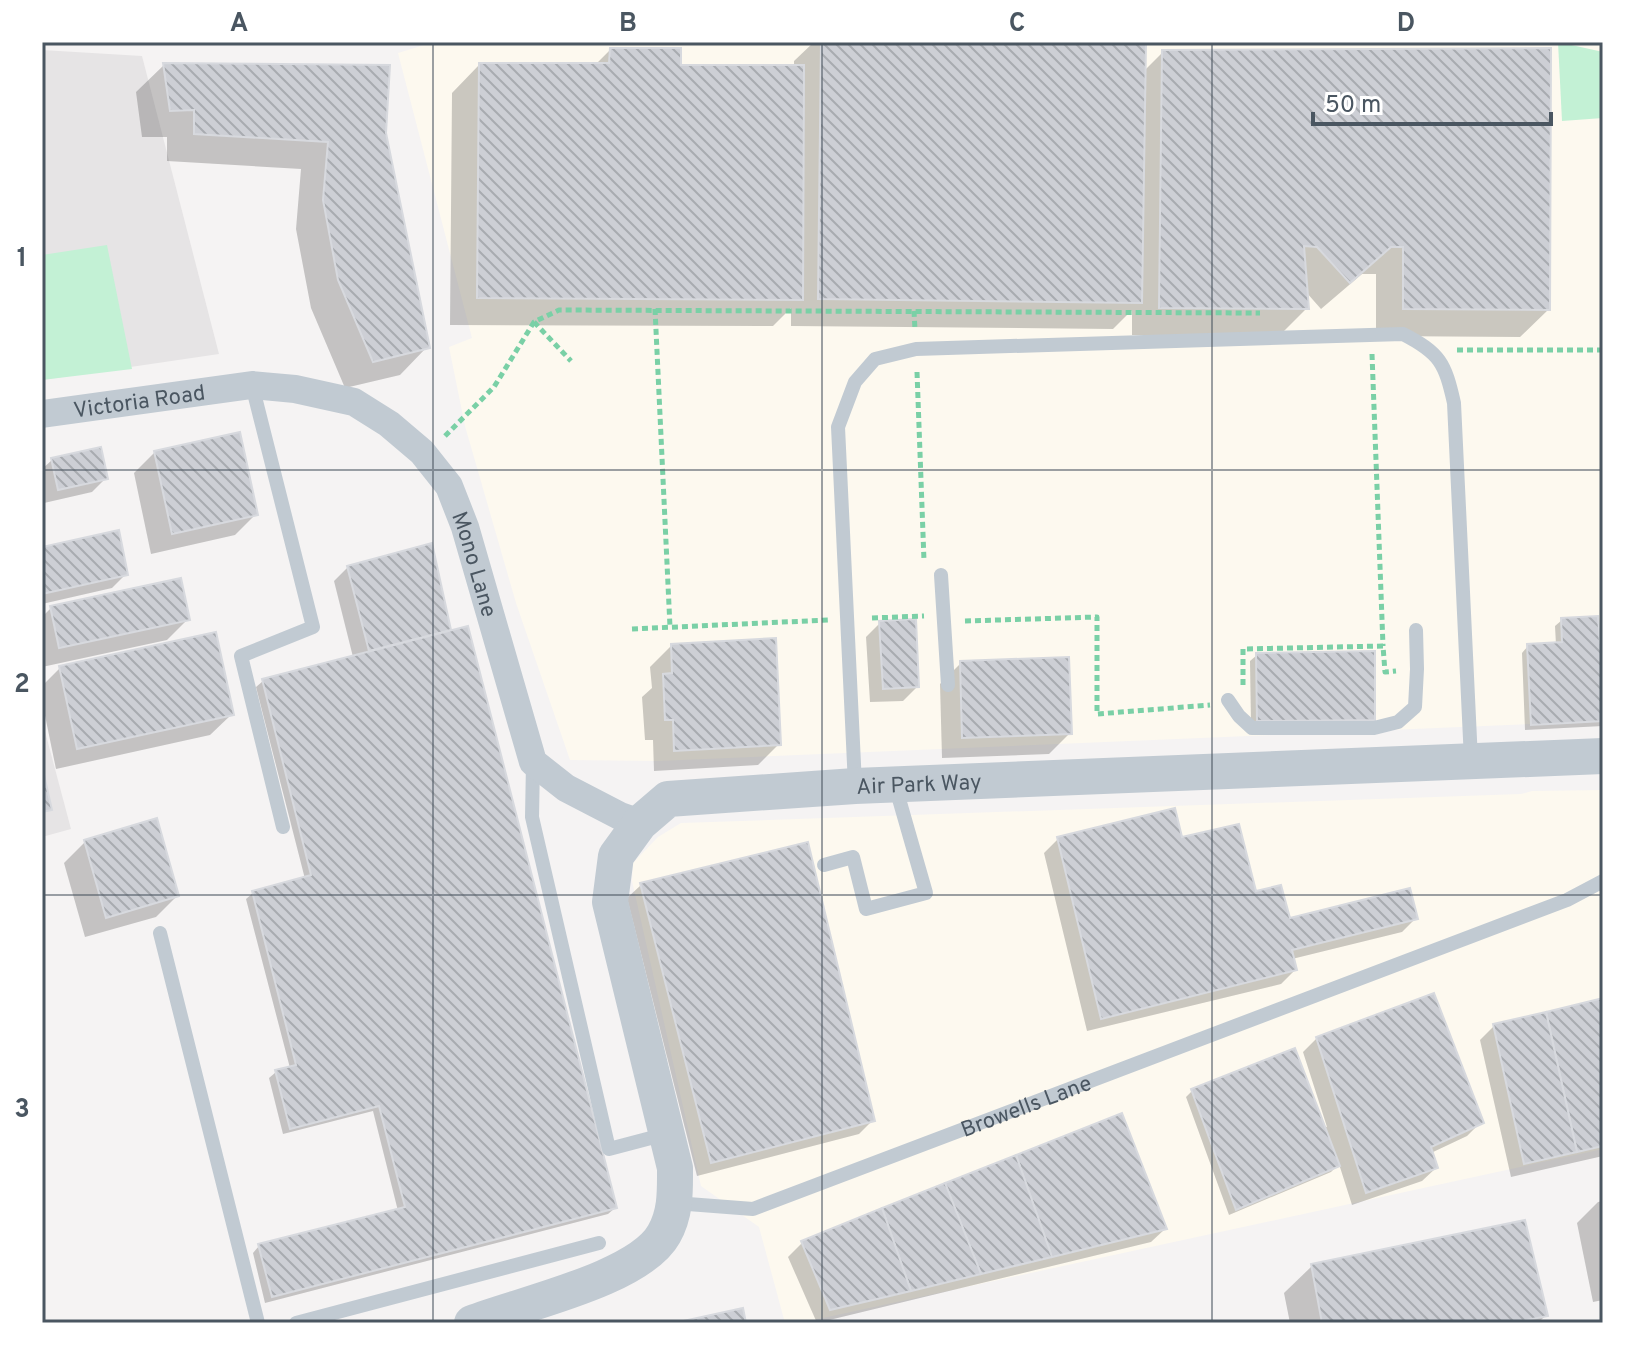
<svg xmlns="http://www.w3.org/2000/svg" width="1645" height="1365" font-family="Overpass,sans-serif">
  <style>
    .commercial { fill: #fdf9ef }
    .education { fill: #e6e4e5 }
    .grass { fill: #c3f1d5 }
    .shadow { fill: #0003 }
    .building { fill: url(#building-back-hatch); stroke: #d7d9de; stroke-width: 2 }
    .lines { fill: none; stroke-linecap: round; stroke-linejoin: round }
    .path { stroke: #7ad0a6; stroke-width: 5; stroke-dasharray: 6 4; stroke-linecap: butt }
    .service { stroke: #c1cad2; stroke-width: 14 }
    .minor { stroke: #c1cad2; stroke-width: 28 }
    .tertiary { stroke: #c1cad2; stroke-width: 36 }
    .grid { fill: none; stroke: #4a5661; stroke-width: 2; stroke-opacity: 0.55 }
    .labels { text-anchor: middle; stroke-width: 6; stroke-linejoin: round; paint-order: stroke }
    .street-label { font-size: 22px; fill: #4a5661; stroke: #fff }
    .neatline { fill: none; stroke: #4a5661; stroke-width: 3 }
    .grid-label { font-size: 26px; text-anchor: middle; font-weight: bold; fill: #4a5661 }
  </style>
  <defs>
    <pattern id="building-back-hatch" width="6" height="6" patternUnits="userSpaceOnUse" patternTransform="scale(2)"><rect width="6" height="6" fill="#cdcfd5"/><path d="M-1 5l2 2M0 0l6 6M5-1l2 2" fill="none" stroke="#a8abb0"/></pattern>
  </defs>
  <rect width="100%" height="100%" fill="#f5f3f3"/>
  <g class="commercial">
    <path d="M 434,42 L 1603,42 L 1603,721 L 658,761 L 570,760 L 516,603 L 465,426 L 449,347 L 472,338 L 398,53 Z"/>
    <path d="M 1603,790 L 1603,1149 L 800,1323 L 785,1323 L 759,1227 L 701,1186 L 632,881 L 633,863 L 658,837 L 681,823 L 1521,794 L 1532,791 Z"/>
  </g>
  <g class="education">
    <path d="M 42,50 L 142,56 L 219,354 L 42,380 Z"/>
    <path d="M 42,720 L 71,829 L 42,837 Z"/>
  </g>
  <g class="grass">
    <path d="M 1558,42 L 1603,52 L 1603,118 L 1562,121 Z"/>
    <path d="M 107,245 L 132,369 L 42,380 L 42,255 Z"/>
  </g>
  <g class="shadow">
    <path d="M 814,42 L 1144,42 L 1143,72 L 1163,52 L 1548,310 L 1520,337 L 1376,336 L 1376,274 L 1362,274 L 1321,309 L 1306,292 L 1307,308 L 1279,336 L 1132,335 L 1132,310 L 1113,329 L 791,326 L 791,308 L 773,326 L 450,325 L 452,93 L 479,65 L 595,65 L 610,50 L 679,67 L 794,67 L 794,61 Z"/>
    <path d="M 164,65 L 384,133 L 427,347 L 400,375 L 345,388 L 311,308 L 296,229 L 301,169 L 167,161 L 167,137 L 142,137 L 136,92 Z"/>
    <path d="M 155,452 L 256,514 L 235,535 L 151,554 L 134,473 Z"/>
    <path d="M 52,460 L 106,478 L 92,492 L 44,503 L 42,469 Z"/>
    <path d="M 42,549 L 126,574 L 112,588 L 42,604 Z"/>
    <path d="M 348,567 L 448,629 L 444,634 L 615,1208 L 608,1214 L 265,1303 L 253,1253 L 259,1246 L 398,1211 L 373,1111 L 283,1134 L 269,1078 L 276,1072 L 290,1068 L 246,899 L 253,893 L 305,879 L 256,687 L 263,681 L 353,657 L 334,581 Z"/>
    <path d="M 51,608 L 188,619 L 167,640 L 42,667 L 42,617 Z"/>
    <path d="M 1562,620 L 1598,645 L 1603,645 L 1603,726 L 1525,730 L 1522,653 L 1528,646 L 1556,645 L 1555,626 Z"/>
    <path d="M 880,623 L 917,687 L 903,701 L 870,702 L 866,637 Z"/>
    <path d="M 671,646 L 779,744 L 758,765 L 654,771 L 653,740 L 645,740 L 642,697 L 652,688 L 650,667 Z"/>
    <path d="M 1257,655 L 1373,719 L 1367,725 L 1251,726 L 1250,661 Z"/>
    <path d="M 961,663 L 1070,733 L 1049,754 L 942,758 L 940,684 Z"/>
    <path d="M 60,668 L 232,714 L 210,735 L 56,769 L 42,701 L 42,686 Z"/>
    <path d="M 1058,839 L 1254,894 L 1288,920 L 1416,918 L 1402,932 L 1292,959 L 1295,970 L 1281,984 L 1087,1031 L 1044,853 Z"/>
    <path d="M 85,842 L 177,896 L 156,917 L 85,937 L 64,863 Z"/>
    <path d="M 641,885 L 873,1120 L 859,1134 L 697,1176 L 627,898 Z"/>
    <path d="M 1603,1001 L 1603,1156 L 1511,1177 L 1480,1040 L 1494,1026 Z"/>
    <path d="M 1317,1038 L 1481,1122 L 1467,1136 L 1431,1153 L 1436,1168 L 1422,1181 L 1352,1205 L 1339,1164 L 1331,1172 L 1229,1215 L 1186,1097 L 1192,1091 L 1327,1127 L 1303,1052 Z"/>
    <path d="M 1603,1201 L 1603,1300 L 1593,1302 L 1577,1223 L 1598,1202 Z"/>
    <path d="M 1165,1229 L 1151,1242 L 817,1323 L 788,1257 L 802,1243 Z"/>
    <path d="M 1312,1266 L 1545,1316 L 1538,1323 L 1290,1323 L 1284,1293 Z"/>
    <path d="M 1195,1320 L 1196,1323 L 1177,1323 Z"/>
  </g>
  <g class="building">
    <path d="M 821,42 L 1146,42 L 1142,303 L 818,299 Z"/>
    <path d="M 610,48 L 681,48 L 681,65 L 804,65 L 803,300 L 477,298 L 479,63 L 609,63 Z"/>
    <path d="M 1551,48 L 1550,310 L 1403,309 L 1403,247 L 1391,247 L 1350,283 L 1317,247 L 1304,246 L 1309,309 L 1159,308 L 1162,50 Z"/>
    <path d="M 163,63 L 390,65 L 386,133 L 430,348 L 373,362 L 338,280 L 323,200 L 328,142 L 194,134 L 194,110 L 170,111 Z"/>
    <path d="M 240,432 L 258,515 L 172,534 L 154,451 Z"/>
    <path d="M 101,447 L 108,479 L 58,490 L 51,458 Z"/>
    <path d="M 119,530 L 128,575 L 42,594 L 42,547 Z"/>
    <path d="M 432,543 L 451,630 L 369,651 L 347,566 Z"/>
    <path d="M 181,578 L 190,620 L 59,648 L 50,606 Z"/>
    <path d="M 1598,616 L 1600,643 L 1603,643 L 1603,721 L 1531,725 L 1527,644 L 1562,642 L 1561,618 Z"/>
    <path d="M 916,619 L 919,687 L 883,689 L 879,621 Z"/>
    <path d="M 468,626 L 617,1208 L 272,1297 L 258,1244 L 405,1207 L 379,1106 L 290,1129 L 275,1070 L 296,1065 L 252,891 L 311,875 L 262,679 Z"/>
    <path d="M 216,632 L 234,715 L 77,749 L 59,666 Z"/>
    <path d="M 776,638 L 781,745 L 674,751 L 673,720 L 665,720 L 663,674 L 672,673 L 671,644 Z"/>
    <path d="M 1375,651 L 1375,720 L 1257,721 L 1256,653 Z"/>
    <path d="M 1069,657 L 1072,734 L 962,738 L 960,661 Z"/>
    <path d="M 42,766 L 52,810 L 42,812 Z"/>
    <path d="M 1175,808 L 1182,837 L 1239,824 L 1256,891 L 1281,885 L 1290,918 L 1410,888 L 1418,919 L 1292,950 L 1297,970 L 1101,1019 L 1057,837 Z"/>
    <path d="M 157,818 L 179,896 L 106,918 L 84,840 Z"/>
    <path d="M 808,842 L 875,1121 L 711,1163 L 640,883 Z"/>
    <path d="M 1434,993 L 1484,1123 L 1431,1147 L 1438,1168 L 1366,1193 L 1316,1037 Z"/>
    <path d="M 1603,998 L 1603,1146 L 1577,1152 L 1546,1012 Z"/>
    <path d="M 1546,1012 L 1577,1152 L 1524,1164 L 1493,1024 Z"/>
    <path d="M 1295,1048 L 1340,1166 L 1236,1210 L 1191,1089 Z"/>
    <path d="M 1122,1113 L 1167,1229 L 1052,1257 L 1016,1155 Z"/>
    <path d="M 1016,1155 L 1052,1257 L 981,1274 L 945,1183 Z"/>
    <path d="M 945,1183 L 981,1274 L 911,1291 L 882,1208 Z"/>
    <path d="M 882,1208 L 911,1291 L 830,1310 L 801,1241 Z"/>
    <path d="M 1525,1220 L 1548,1316 L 1511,1323 L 1322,1323 L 1311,1264 Z"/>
    <path d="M 743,1308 L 746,1323 L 683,1323 L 683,1321 Z"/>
  </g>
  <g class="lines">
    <g class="path">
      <path d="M 655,309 L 670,627"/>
      <path d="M 914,311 L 915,330"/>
      <path d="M 534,322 L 571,361"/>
      <path d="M 1457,350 L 1603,350"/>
      <path d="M 1372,354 L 1383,646"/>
      <path d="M 917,372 L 924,561"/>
      <path d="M 445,436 L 494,387 L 534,322 L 559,310 L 1260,313"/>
      <path d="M 872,618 L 924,616"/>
      <path d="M 965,621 L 1097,617 L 1097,714 L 1210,705"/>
      <path d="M 632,629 L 828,620"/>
      <path d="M 1243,685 L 1243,649 L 1383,646 L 1385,672 L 1396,671"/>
    </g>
    <g class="service">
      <path d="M 252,385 L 313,627 L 241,656 L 283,827"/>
      <path d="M 941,575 L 948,685"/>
      <path d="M 1228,700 L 1239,716 L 1252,728 L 1374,728 L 1398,722 L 1415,707 L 1417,669 L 1416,630"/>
      <path d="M 533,763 L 532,817 L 609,1149 L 666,1134"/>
      <path d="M 855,785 L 838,427 L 855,382 L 875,359 L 916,349 L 1403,334 C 1440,353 1445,363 1454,403 L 1471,760"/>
      <path d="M 824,865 L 853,857 L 866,909 L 926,893 L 895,785"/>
      <path d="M 160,933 L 258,1323"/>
      <path id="s1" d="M 675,1203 L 753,1209 L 1567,900 L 1603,881"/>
      <path d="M 296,1323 L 599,1243"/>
    </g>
    <path class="minor" id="s2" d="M 42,414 L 252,385 L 295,389 L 354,402 L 389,424 L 422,452 L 449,486 L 465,527 L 533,762 L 566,788 L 620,816 L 640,823"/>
    <path class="tertiary" id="s3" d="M 472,1323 C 521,1304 639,1279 664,1234 C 676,1213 675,1191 675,1168 L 610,902 L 616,856 L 640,823 L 668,799 L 855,786 L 1603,756"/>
  </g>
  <path class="grid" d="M 433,42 L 433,1323M 822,42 L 822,1323M 1212,42 L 1212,1323M 42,470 L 1603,470M 42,895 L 1603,895"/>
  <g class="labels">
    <g class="street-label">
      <text dy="8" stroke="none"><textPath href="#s2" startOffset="98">Victoria Road</textPath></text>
      <text dy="8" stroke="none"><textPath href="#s2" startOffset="526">Mono Lane</textPath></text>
      <text dy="8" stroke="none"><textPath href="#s3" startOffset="932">Air Park Way</textPath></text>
      <text dy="8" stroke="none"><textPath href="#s1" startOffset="370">Browells Lane</textPath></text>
    </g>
  </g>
  <rect width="1645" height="1365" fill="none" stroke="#ffffff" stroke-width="88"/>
  <path d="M1313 112v12h238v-12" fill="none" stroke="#4a5661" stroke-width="4"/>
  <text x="1325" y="112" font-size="24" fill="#4a5661" stroke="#ffffff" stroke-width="6" paint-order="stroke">50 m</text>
  <rect x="44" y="44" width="1557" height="1277" class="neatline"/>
  <g class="grid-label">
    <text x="239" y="31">A</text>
    <text x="628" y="31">B</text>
    <text x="1017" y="31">C</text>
    <text x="1406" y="31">D</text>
    <text x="22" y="266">1</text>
    <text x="22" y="692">2</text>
    <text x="22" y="1117">3</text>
  </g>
</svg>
